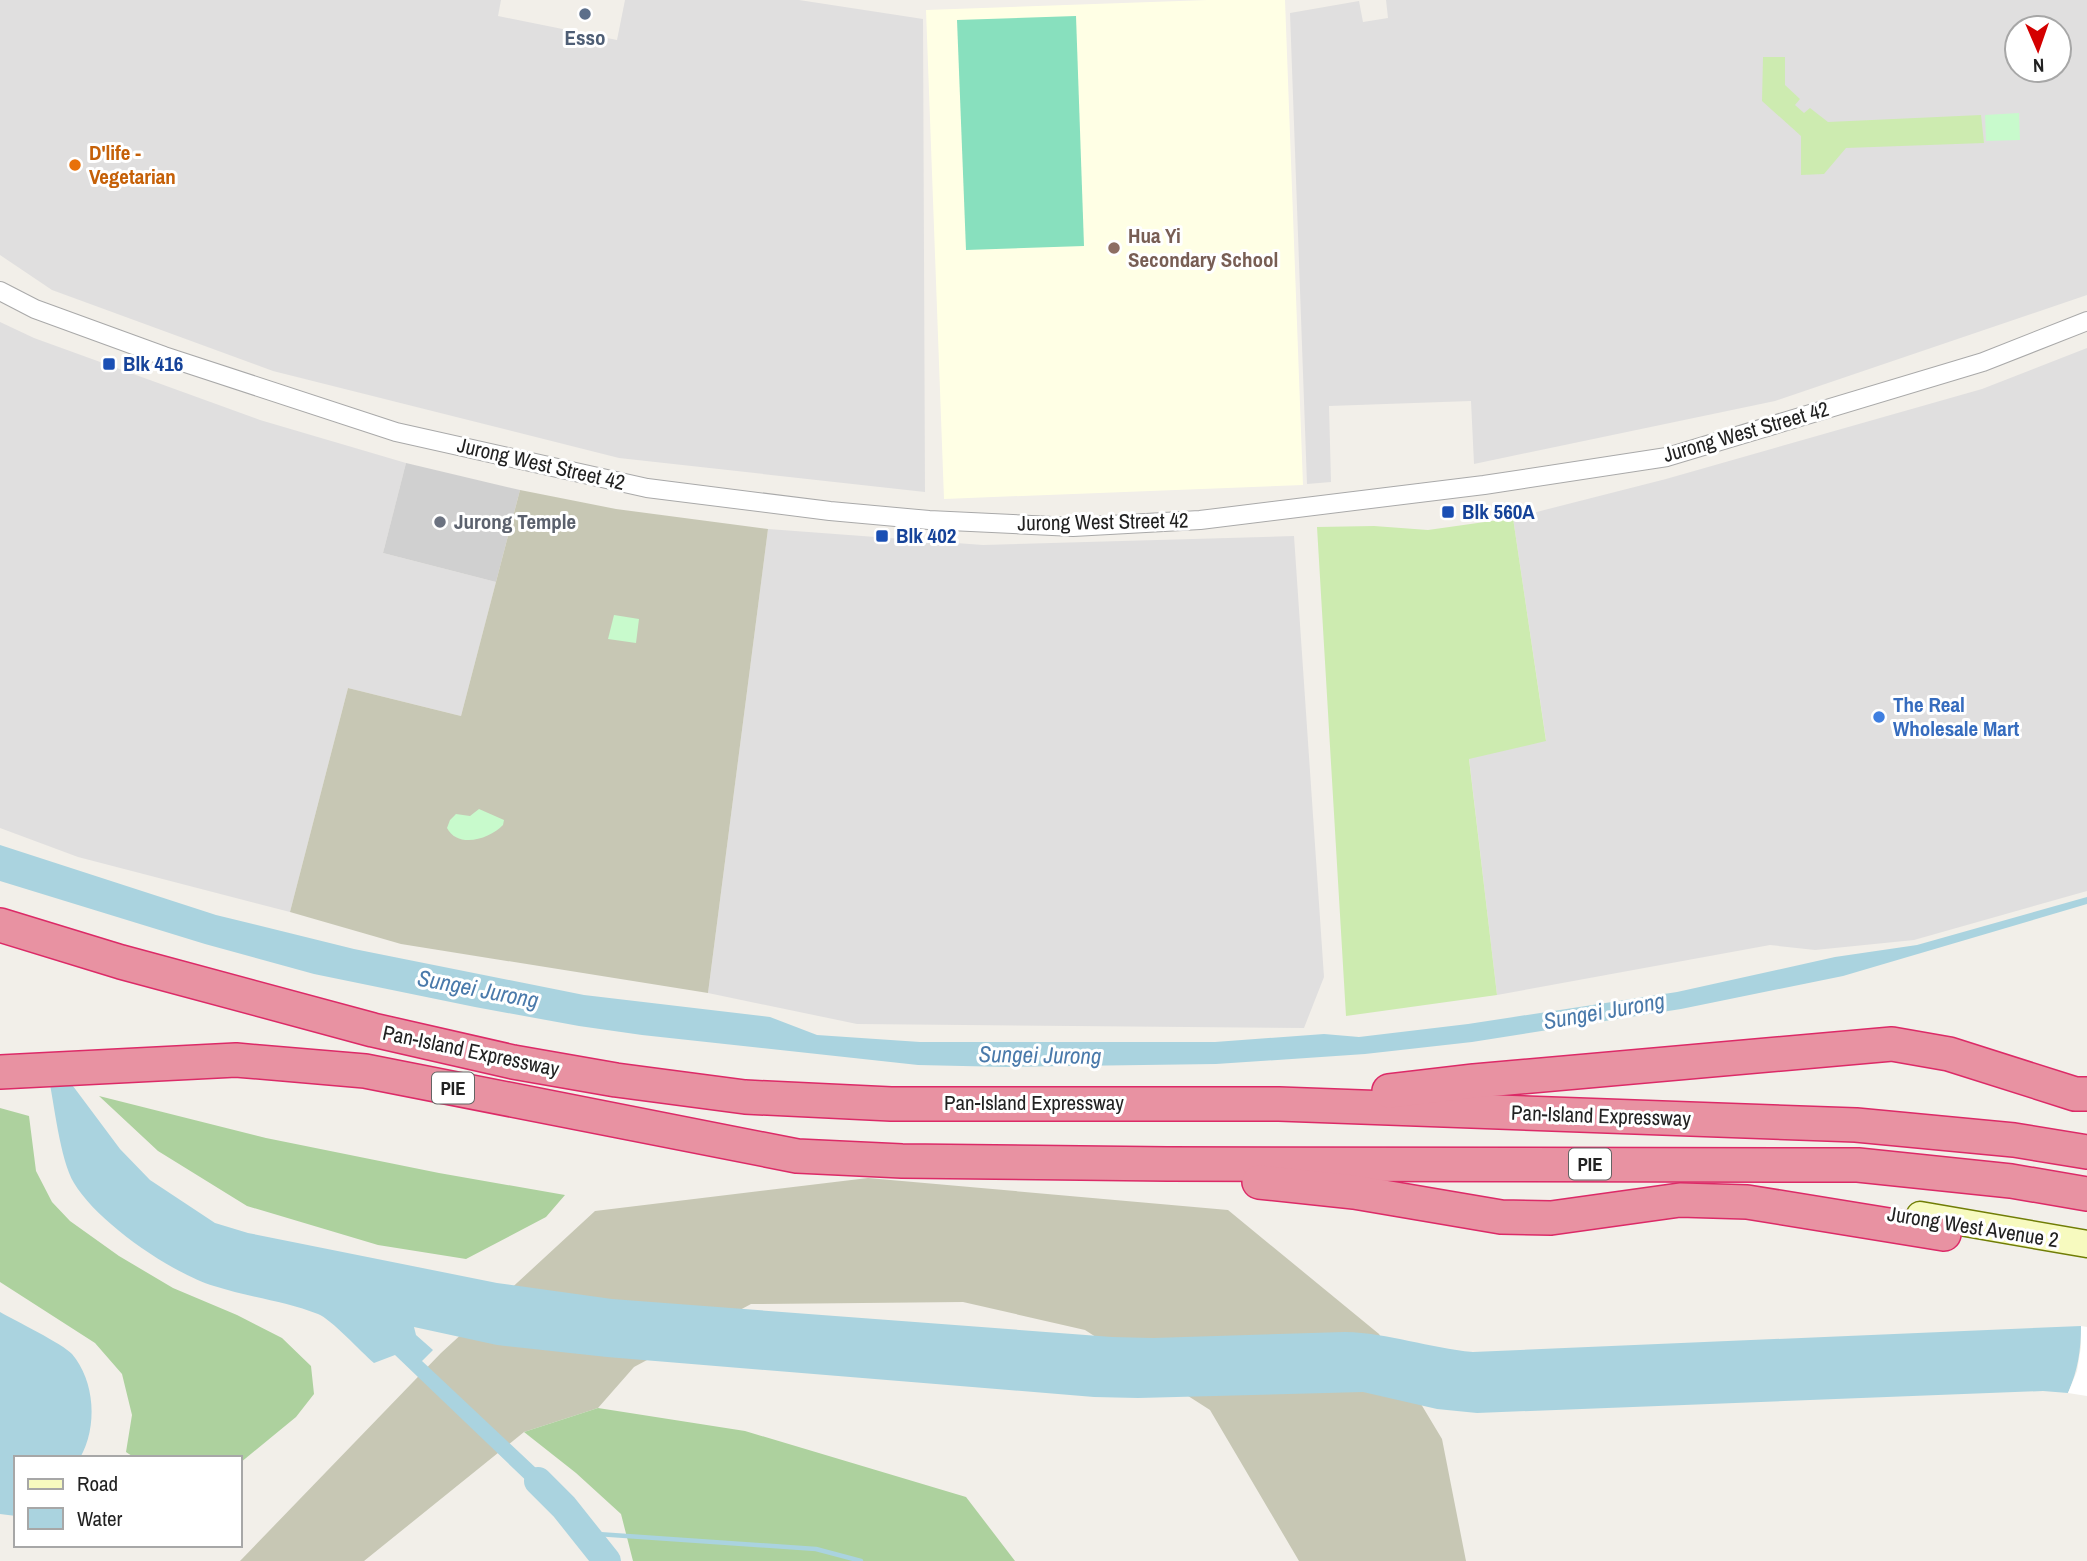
<svg xmlns="http://www.w3.org/2000/svg" width="2087" height="1561" font-family="'Archivo Narrow',sans-serif">
  <style>
    .residential { fill: #e0dfdf; fill-rule: evenodd }
    .education { fill: #ffffe5 }
    .religious { fill: #d0d0d0 }
    .construction { fill: #c7c7b4 }
    .grass { fill: #cdebb0 }
    .forest { fill: #add19e }
    .park { fill: #c8facc }
    .pitch { fill: #88e0be }
    .water { fill: #aad3df }
    .pier { fill: #fff }
    .lines { fill: none; stroke-linecap: round; stroke-linejoin: round }
    .stream { stroke: #aad3df; stroke-width: 4.5 }
    .river { stroke: #aad3df; stroke-width: 28 }
    .minor-casing { stroke: #a9a9a9; stroke-width: 20 }
    .secondary-casing { stroke: #707d05; stroke-width: 29 }
    .motorway-casing { stroke: #dc2a67; stroke-width: 36 }
    .minor { stroke: #fff; stroke-width: 18 }
    .secondary { stroke: #f7fabf; stroke-width: 26 }
    .motorway { stroke: #e892a2; stroke-width: 33 }
    .service-dot { fill: #5c6f8a; stroke: #fff; stroke-width: 2.5 }
    .food-dot { fill: #e8710a; stroke: #fff; stroke-width: 2.5 }
    .education-dot { fill: #8d6e63; stroke: #fff; stroke-width: 2.5 }
    .transit-dot { fill: #1a4fb4; stroke: #fff; stroke-width: 2.5 }
    .worship-dot { fill: #6b7280; stroke: #fff; stroke-width: 2.5 }
    .shop-dot { fill: #3f7fe0; stroke: #fff; stroke-width: 2.5 }
    .labels { text-anchor: middle; stroke-width: 6; stroke-linejoin: round; paint-order: stroke }
    .shield { fill: #fff; stroke: #646464; stroke-width: 2 }
    .shield-label { font-size: 19px; font-weight: bold; fill: #222 }
    .service-label { font-size: 21px; font-weight: bold; fill: #4e5e75; stroke: #fff }
    .food-label { font-size: 21px; font-weight: bold; fill: #c56008; stroke: #fff; text-anchor: start }
    .education-label { font-size: 21px; font-weight: bold; fill: #785e54; stroke: #fff; text-anchor: start }
    .transit-label { font-size: 21px; font-weight: bold; fill: #164399; stroke: #fff; text-anchor: start }
    .street-label { font-size: 21px; fill: #222; stroke: #fff }
    .worship-label { font-size: 21px; font-weight: bold; fill: #5b616d; stroke: #fff; text-anchor: start }
    .shop-label { font-size: 21px; font-weight: bold; fill: #366cbe; stroke: #fff; text-anchor: start }
    .water-label { font-size: 23px; font-style: italic; fill: #4a7aab; stroke: #fff }
  </style>
  <rect width="100%" height="100%" fill="#f2efe9"/>
  <g class="residential">
    <path d="M 0,0 L 501,0 L 498,16 L 617,40 L 625,0 L 799,0 L 923,19 L 925,492 L 619,458 L 273,371 L 52,290 L 0,255 Z"/>
    <path d="M 1386,0 L 2087,0 L 2087,295 L 1775,401 L 1474,464 L 1471,401 L 1329,406 L 1331,482 L 1307,484 L 1290,13 L 1359,1 L 1363,22 L 1388,18 ZM 2017,28 L 2059,28 L 2059,70 L 2017,70 Z"/>
    <path d="M 0,322 L 34,338 L 260,420 L 406,463 L 383,553 L 496,582 L 461,716 L 348,688 L 290,912 L 78,857 L 0,828 Z"/>
    <path d="M 2087,348 L 2087,891 L 1914,940 L 1815,950 L 1770,945 L 1497,995 L 1469,758 L 1546,740 L 1513,518 L 1666,479 L 1982,389 Z"/>
    <path d="M 768,529 L 983,545 L 1294,536 L 1324,977 L 1304,1028 L 857,1024 L 708,993 Z"/>
  </g>
  <path class="education" d="M 1208,0 L 1285,0 L 1303,485 L 944,499 L 926,10 Z"/>
  <path class="religious" d="M 406,463 L 520,490 L 496,582 L 383,553 Z"/>
  <g class="construction">
    <path d="M 520,490 L 616,509 L 768,529 L 708,993 L 401,944 L 290,912 L 348,688 L 461,716 Z"/>
    <path d="M 868,1178 L 1228,1210 L 1379,1334 L 1442,1439 L 1466,1561 L 1299,1561 L 1210,1410 L 1085,1330 L 963,1302 L 751,1304 L 634,1367 L 598,1408 L 524,1432 L 364,1561 L 240,1561 L 441,1353 L 595,1211 Z"/>
  </g>
  <g class="grass">
    <path d="M 1763,57 L 1785,57 L 1785,85 L 1800,99 L 1795,105 L 1804,113 L 1810,108 L 1828,122 L 1981,115 L 1984,143 L 1846,148 L 1824,174 L 1801,175 L 1801,136 L 1762,101 Z"/>
    <path d="M 1513,518 L 1546,741 L 1469,759 L 1497,995 L 1346,1016 L 1317,527 L 1374,526 L 1428,530 Z"/>
  </g>
  <g class="forest">
    <path d="M 99,1096 L 266,1138 L 439,1173 L 565,1195 L 546,1217 L 466,1259 L 378,1245 L 247,1206 L 158,1151 Z"/>
    <path d="M 0,1108 L 29,1116 L 36,1171 L 52,1202 L 70,1221 L 119,1256 L 173,1288 L 237,1315 L 282,1338 L 311,1366 L 314,1394 L 296,1417 L 240,1463 L 240,1458 L 135,1458 L 126,1452 L 132,1415 L 122,1374 L 95,1343 L 0,1282 Z"/>
    <path d="M 598,1408 L 745,1431 L 966,1497 L 1015,1561 L 633,1561 L 621,1514 L 576,1473 L 524,1432 Z"/>
  </g>
  <g class="park">
    <path d="M 2019,113 L 2020,140 L 1986,141 L 1985,115 Z"/>
    <path d="M 614,615 L 639,619 L 636,643 L 608,639 Z"/>
    <path d="M 479,809 L 504,820 L 503,825 C 490,839 458,849 447,828 L 450,820 L 456,814 L 470,816 Z"/>
  </g>
  <path class="pitch" d="M 1076,16 L 1084,246 L 966,250 L 957,20 Z"/>
  <g class="water">
    <path d="M 0,845 L 216,915 L 354,949 L 584,995 L 770,1017 L 817,1035 L 920,1042 L 1215,1042 L 1324,1034 L 1359,1037 L 1468,1024 L 1677,992 L 1835,957 L 1917,945 L 2087,897 L 2087,904 L 1843,976 L 1681,1009 L 1472,1042 L 1365,1054 L 1216,1064 L 1007,1067 L 918,1065 L 642,1035 L 579,1026 L 475,1007 L 314,974 L 205,944 L 0,881 Z"/>
    <path d="M 48,1074 L 67,1078 L 120,1149 L 150,1180 L 215,1223 L 248,1233 L 497,1283 L 612,1299 L 1112,1337 L 1153,1338 L 1345,1332 C 1389,1333 1429,1348 1473,1352 L 2081,1326 C 2081,1350 2078,1370 2068,1393 L 2043,1391 L 1477,1413 L 1437,1409 L 1363,1392 L 1138,1398 L 1094,1397 L 607,1357 L 497,1345 L 414,1327 L 416,1335 L 433,1350 L 422,1361 L 570,1500 L 560,1513 L 395,1355 L 374,1363 C 361,1352 331,1319 318,1314 C 285,1301 248,1297 214,1286 C 171,1273 97,1222 74,1183 C 60,1160 54,1102 48,1074 Z"/>
    <path d="M 0,1312 C 14,1320 63,1344 72,1354 C 95,1381 98,1427 80,1458 L 16,1458 L 16,1516 L 0,1514 Z"/>
  </g>
  <path class="pier" d="M 2081,1326 L 2087,1327 L 2087,1396 L 2068,1393 L 2077,1371 L 2081,1347 Z"/>
  <g class="lines">
    <path class="stream" d="M 583,1533 L 816,1549 L 861,1561"/>
    <path class="river" d="M 538,1481 L 564,1507 L 607,1561"/>
    <defs>
      <path id="minor" d="M 0,291 L 35,309 L 164,356 L 396,432 L 647,488 L 830,511 L 929,520 L 1073,527 L 1200,520 L 1484,485 L 1667,457 L 1983,362 L 2087,321"/>
      <path id="secondary" d="M 1920,1215 L 2087,1244"/>
      <g id="motorway">
        <path d="M 0,925 L 121,962 L 373,1030 L 513,1062 L 616,1080 L 745,1097 L 891,1104 L 1279,1104 L 1856,1125 L 2014,1140 L 2087,1152"/>
        <path d="M 0,1072 L 236,1060 L 365,1071 L 797,1156 L 902,1161 L 1167,1164 L 1858,1165 L 2011,1181 L 2087,1194"/>
        <path d="M 1389,1091 L 1474,1081 L 1892,1044 L 1949,1054 L 2075,1094 L 2087,1094"/>
        <path d="M 1259,1182 L 1354,1192 L 1501,1217 L 1551,1218 L 1680,1200 L 1747,1202 L 1944,1234"/>
      </g>
    </defs>
    <use href="#minor" class="minor-casing"/>
    <use href="#secondary" class="secondary-casing"/>
    <use href="#motorway" class="motorway-casing"/>
    <use href="#minor" class="minor"/>
    <use href="#secondary" class="secondary"/>
    <use href="#motorway" class="motorway"/>
  </g>
  <circle class="service-dot" cx="585" cy="14" r="7"/>
  <circle class="food-dot" cx="75" cy="165" r="7"/>
  <circle class="education-dot" cx="1114" cy="248" r="7"/>
  <g class="transit-dot">
    <rect x="102" y="357" width="14" height="14" rx="3.5"/>
    <rect x="1441" y="505" width="14" height="14" rx="3.5"/>
    <rect x="875" y="529" width="14" height="14" rx="3.5"/>
  </g>
  <circle class="worship-dot" cx="440" cy="522" r="7"/>
  <circle class="shop-dot" cx="1879" cy="717" r="7"/>
  <g class="labels">
    <g class="shield">
      <rect x="432" y="1072.5" width="42" height="31" rx="5"/>
      <rect x="1569" y="1148.5" width="42" height="31" rx="5"/>
    </g>
    <g class="shield-label">
      <text x="453" y="1095">PIE</text>
      <text x="1590" y="1171">PIE</text>
    </g>
    <g class="service-label">
      <text x="585" y="45">Esso</text>
    </g>
    <g class="food-label">
      <text x="89" y="160">D'life -<tspan x="89" dy="24">Vegetarian</tspan></text>
    </g>
    <g class="education-label">
      <text x="1128" y="243">Hua Yi<tspan x="1128" dy="24">Secondary School</tspan></text>
    </g>
    <g class="transit-label">
      <text x="123" y="371">Blk 416</text>
      <text x="1462" y="519">Blk 560A</text>
      <text x="896" y="543">Blk 402</text>
    </g>
    <g class="street-label">
      <text transform="translate(1746 432) rotate(-16)" y="7">Jurong West Street 42</text>
      <text transform="translate(541 464) rotate(13)" y="7">Jurong West Street 42</text>
      <text transform="translate(1103 522) rotate(-1)" y="7">Jurong West Street 42</text>
      <text transform="translate(471 1051) rotate(12)" y="7">Pan-Island Expressway</text>
      <text x="1034" y="1110">Pan-Island Expressway</text>
      <text transform="translate(1601 1116) rotate(2)" y="7">Pan-Island Expressway</text>
      <text transform="translate(1973 1227) rotate(9)" y="7">Jurong West Avenue 2</text>
    </g>
    <g class="worship-label">
      <text x="454" y="529">Jurong Temple</text>
    </g>
    <g class="shop-label">
      <text x="1893" y="712">The Real<tspan x="1893" dy="24">Wholesale Mart</tspan></text>
    </g>
    <g class="water-label">
      <text transform="translate(478 989) rotate(11)" y="8">Sungei Jurong</text>
      <text transform="translate(1604 1011) rotate(-10)" y="8">Sungei Jurong</text>
      <text transform="translate(1040 1055) rotate(1)" y="8">Sungei Jurong</text>
    </g>
  </g>
  <rect x="14" y="1456" width="228" height="91" fill="#ffffff" stroke="#a7a7a7" stroke-width="2"/>
  <rect x="28" y="1479" width="35" height="10" fill="#f7fabf" stroke="#a7a7a7" stroke-width="2"/>
  <text x="77" y="1491" font-size="21" fill="#222222">Road</text>
  <rect x="28" y="1508" width="35" height="21" fill="#aad3df" stroke="#a7a7a7" stroke-width="2"/>
  <text x="77" y="1526" font-size="21" fill="#222222">Water</text>
  <g transform="translate(2038 49) rotate(178)"><circle r="33" fill="#ffffff" stroke="#a7a7a7" stroke-width="2"/>
  <path d="M0-5L12 26L0 18L-12 26Z" fill="#d40000"/>
  <text y="-10" font-size="19" font-weight="bold" text-anchor="middle" fill="#222222">N</text>
  </g>
</svg>
